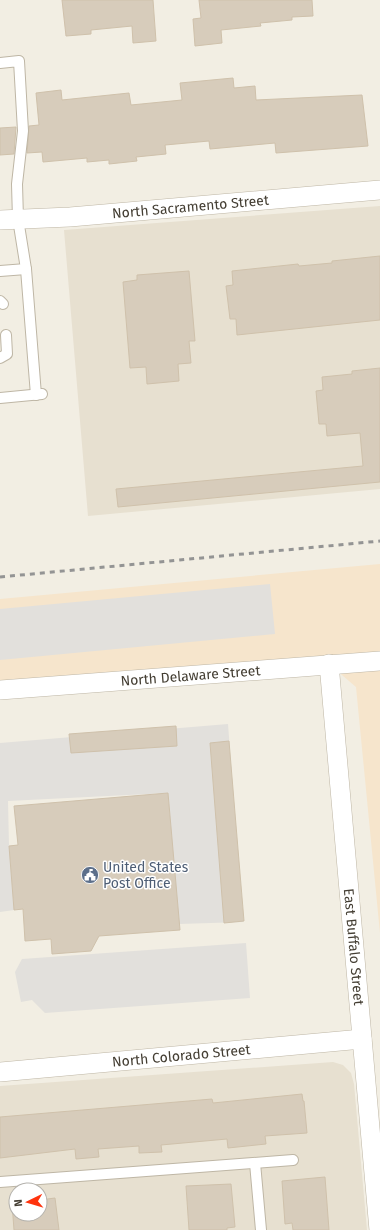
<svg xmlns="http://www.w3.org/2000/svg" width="380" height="1230" font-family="'Fira Sans',sans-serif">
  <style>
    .residential { fill: #e7e0d0; fill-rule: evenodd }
    .commercial { fill: #f6e5cc }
    .parking { fill: #e2e0dc }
    .building { fill: #d7ccbb; stroke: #cfc1ab }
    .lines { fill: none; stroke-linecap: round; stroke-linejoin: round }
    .service-casing { stroke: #beb6a5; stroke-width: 12 }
    .minor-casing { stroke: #beb6a5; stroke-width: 20 }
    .service { stroke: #fff; stroke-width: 10 }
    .minor { stroke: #fff; stroke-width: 19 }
    .rail { stroke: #949494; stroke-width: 3; stroke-dasharray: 5 5; stroke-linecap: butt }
    .labels { text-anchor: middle; stroke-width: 3; stroke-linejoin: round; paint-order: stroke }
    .street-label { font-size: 14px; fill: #443e33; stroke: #fff }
    .service-label { font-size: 14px; fill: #4e5e75; stroke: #fff; text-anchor: start }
  </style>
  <rect width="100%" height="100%" fill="#f2eee3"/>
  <g class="residential">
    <path d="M 380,206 L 380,489 L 88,516 L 64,230 Z"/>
    <path d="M 333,1062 L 343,1065 L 351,1073 L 354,1084 L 367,1230 L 0,1230 L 0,1086 ZM 16,1190 L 40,1190 L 40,1214 L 16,1214 Z"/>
  </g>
  <path class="commercial" d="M 380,564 L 380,933 L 356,687 L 329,664 L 0,690 L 0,599 Z"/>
  <g class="parking">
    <path d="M 270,584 L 275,634 L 0,660 L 0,609 Z"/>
    <path d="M 228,724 L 243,922 L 179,924 L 168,793 L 8,801 L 9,846 L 14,910 L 0,912 L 0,743 Z"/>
    <path d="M 246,943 L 250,998 L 45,1013 L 32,1000 L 21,1002 L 15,972 L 22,959 Z"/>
  </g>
  <g class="building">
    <path d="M 62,0 L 153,0 L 156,41 L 133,43 L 132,26 L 91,30 L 91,34 L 66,36 Z"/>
    <path d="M 199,0 L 312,0 L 313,16 L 292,17 L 292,20 L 260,23 L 261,26 L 221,30 L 222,43 L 195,46 L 193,19 L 201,18 Z"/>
    <path d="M 233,78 L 234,88 L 255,86 L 256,100 L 362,95 L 368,146 L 276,153 L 275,143 L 210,149 L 209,141 L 165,145 L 166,154 L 136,157 L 137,161 L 109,164 L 109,160 L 87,162 L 87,158 L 43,162 L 42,152 L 27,153 L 29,126 L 39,125 L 36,93 L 61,90 L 62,100 L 129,93 L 131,105 L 182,100 L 180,83 Z"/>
    <path d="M 16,127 L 14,154 L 0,155 L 0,128 Z"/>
    <path d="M 380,256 L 380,320 L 237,335 L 236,319 L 230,319 L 226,286 L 233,285 L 232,271 L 298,264 L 299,266 L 332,263 L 332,261 Z"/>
    <path d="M 189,271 L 195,341 L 189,341 L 191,363 L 178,364 L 179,381 L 147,384 L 146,367 L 130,368 L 123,282 L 137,280 L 137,275 Z"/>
    <path d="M 380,368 L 380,482 L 118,507 L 116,489 L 363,466 L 360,433 L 327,436 L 326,424 L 319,424 L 316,391 L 323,390 L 322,377 L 352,374 L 352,371 Z"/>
    <path d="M 176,726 L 177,746 L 71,753 L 69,734 Z"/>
    <path d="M 229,741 L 244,921 L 224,923 L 210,743 Z"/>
    <path d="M 168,793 L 180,930 L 99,936 L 91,951 L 52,954 L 51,939 L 25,941 L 23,909 L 14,910 L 9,846 L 18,845 L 14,806 Z"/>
    <path d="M 302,1094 L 303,1101 L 304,1101 L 307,1133 L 265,1136 L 266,1144 L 228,1148 L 227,1139 L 161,1145 L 162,1152 L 139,1153 L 139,1146 L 98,1149 L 99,1157 L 76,1159 L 75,1149 L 0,1158 L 0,1117 L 212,1099 L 213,1103 Z"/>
    <path d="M 325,1177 L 329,1230 L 293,1230 L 292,1223 L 285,1224 L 282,1181 Z"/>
    <path d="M 231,1184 L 235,1227 L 227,1228 L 227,1230 L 189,1230 L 186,1186 Z"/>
    <path d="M 55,1198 L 59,1230 L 14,1230 L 12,1203 L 16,1202 L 16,1214 L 40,1214 L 40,1200 Z"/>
  </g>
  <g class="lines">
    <defs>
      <g id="service">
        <path d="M 0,63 L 19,61 L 23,131 L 17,184 L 18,219 L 26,269 L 36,395"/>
        <path d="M 0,271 L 26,269"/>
        <path d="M 0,301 L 3,304"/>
        <path d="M 0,358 L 7,354 L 6,335"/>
        <path d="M 0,398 L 42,394"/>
        <path d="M 255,1163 L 261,1230"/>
        <path d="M 0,1182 L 293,1160"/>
      </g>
      <g id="minor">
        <path id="s1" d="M 0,220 L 70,217 L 380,190"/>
        <path id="s2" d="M 329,664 L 379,1230"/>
        <path id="s3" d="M 0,690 L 380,661"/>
        <path id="s4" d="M 0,1072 L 362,1039"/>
      </g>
    </defs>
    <use href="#service" class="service-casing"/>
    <use href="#minor" class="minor-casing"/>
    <use href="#service" class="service"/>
    <use href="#minor" class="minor"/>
    <path class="rail" d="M 0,577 L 380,541"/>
  </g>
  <defs>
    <symbol id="civic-disc" viewBox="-11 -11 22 22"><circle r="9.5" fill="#5c6f8a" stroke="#fff"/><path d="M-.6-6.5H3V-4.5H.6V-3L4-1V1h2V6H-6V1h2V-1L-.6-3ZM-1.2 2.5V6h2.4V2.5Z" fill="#fff"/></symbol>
  </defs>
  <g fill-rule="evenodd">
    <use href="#civic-disc" x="80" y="865" width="20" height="20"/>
  </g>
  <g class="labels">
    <g class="street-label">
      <text dy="5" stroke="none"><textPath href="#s1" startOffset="191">North Sacramento Street</textPath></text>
      <text dy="5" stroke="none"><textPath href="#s3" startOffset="191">North Delaware Street</textPath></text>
      <text dy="5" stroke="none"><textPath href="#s2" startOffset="284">East Buffalo Street</textPath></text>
      <text dy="5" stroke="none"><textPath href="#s4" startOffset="182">North Colorado Street</textPath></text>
    </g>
    <g class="service-label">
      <text x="103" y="872">United States<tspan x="103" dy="16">Post Office</tspan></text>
    </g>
  </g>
  <g transform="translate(28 1202) rotate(265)"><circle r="19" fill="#ffffff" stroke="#b4b2ad"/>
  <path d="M0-3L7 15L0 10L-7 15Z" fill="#ff330d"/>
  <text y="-6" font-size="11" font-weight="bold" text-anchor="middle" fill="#443e33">N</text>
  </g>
</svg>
